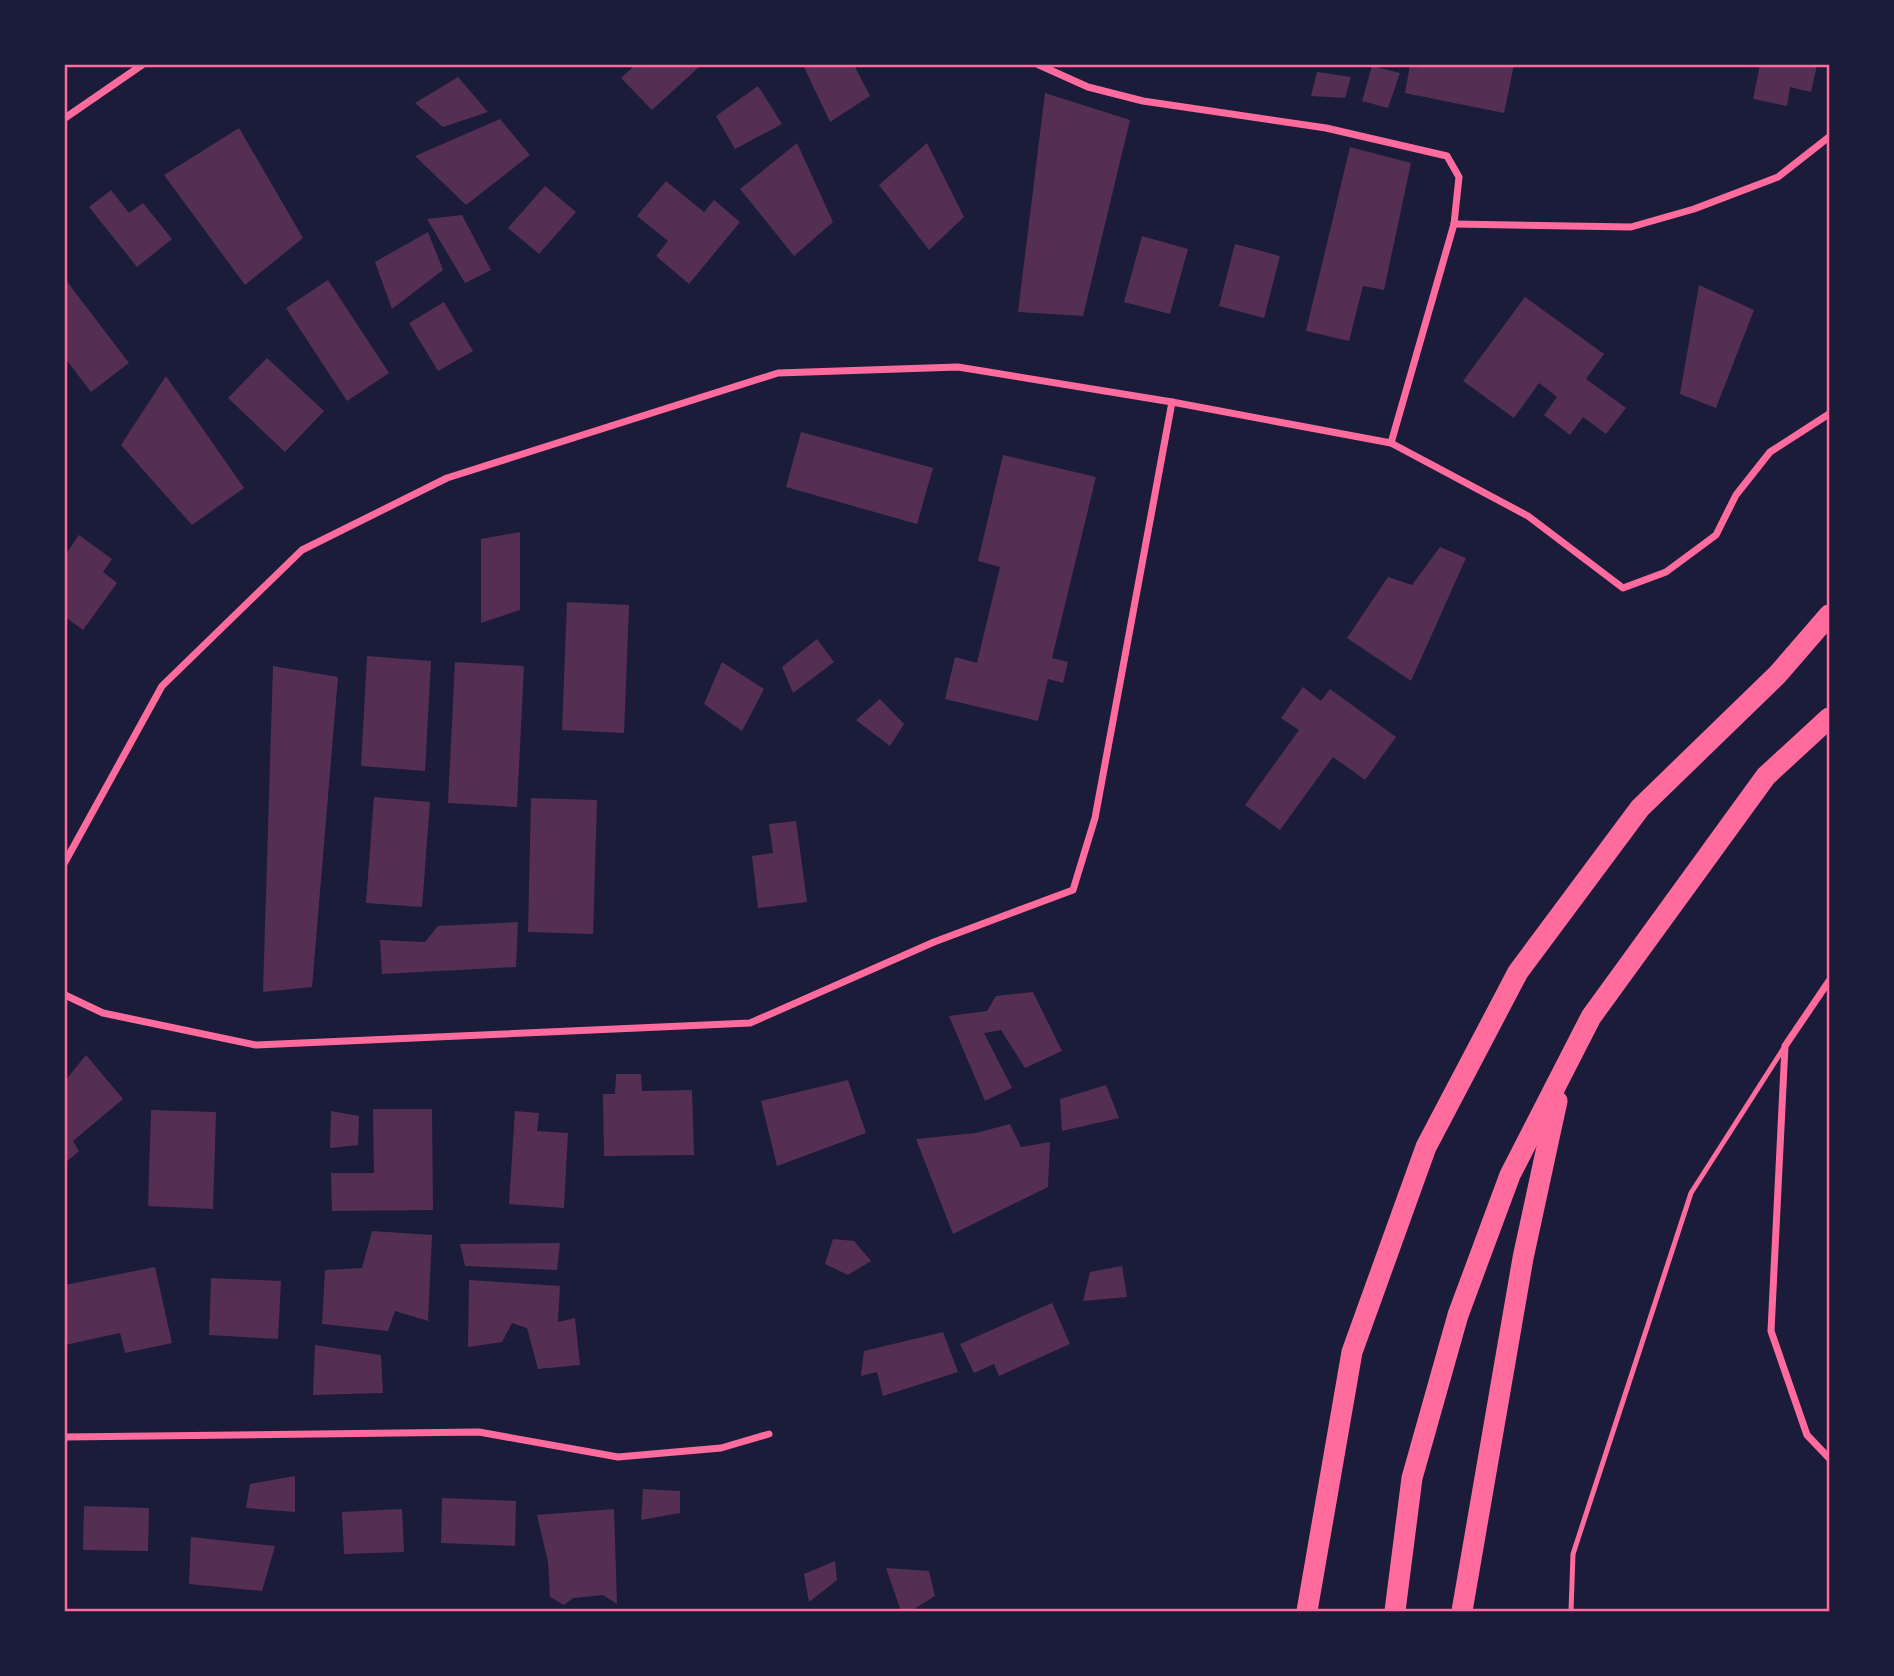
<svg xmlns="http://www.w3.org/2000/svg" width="1894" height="1676" font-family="Barlow,sans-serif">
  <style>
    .building { fill: #542f53 }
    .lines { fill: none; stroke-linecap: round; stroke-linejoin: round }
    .service { stroke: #ff6b9d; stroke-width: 5 }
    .minor { stroke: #ff6b9d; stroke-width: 7 }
    .motorway { stroke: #ff6b9d; stroke-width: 21 }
    .neatline { fill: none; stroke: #ff6b9d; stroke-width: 2.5 }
  </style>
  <rect width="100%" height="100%" fill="#1b1b3a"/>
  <g class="building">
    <path d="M 635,65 L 697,65 L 699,67 L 652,110 L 621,78 Z"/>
    <path d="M 803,65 L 854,65 L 870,96 L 830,122 Z"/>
    <path d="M 1410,65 L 1514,65 L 1504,113 L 1405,93 Z"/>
    <path d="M 1760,65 L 1817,65 L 1811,92 L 1790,87 L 1787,106 L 1753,99 Z"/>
    <path d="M 1372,66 L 1400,73 L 1388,108 L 1362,101 Z"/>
    <path d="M 1317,72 L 1351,77 L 1345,98 L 1311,96 Z"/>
    <path d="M 458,77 L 488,112 L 443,127 L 415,103 Z"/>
    <path d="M 758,86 L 782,124 L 735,149 L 716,116 Z"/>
    <path d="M 1045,93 L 1130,120 L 1083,316 L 1018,312 Z"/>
    <path d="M 500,119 L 530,155 L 466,205 L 415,156 Z"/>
    <path d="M 239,128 L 303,238 L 245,285 L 164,175 Z"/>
    <path d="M 797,143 L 833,222 L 794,256 L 740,189 Z"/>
    <path d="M 927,143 L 964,217 L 929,250 L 879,185 Z"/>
    <path d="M 1350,147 L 1411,163 L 1384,290 L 1363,286 L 1349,341 L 1306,331 Z"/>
    <path d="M 666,181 L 704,212 L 714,200 L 740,222 L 689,284 L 656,256 L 668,241 L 637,216 Z"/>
    <path d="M 545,186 L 576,212 L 539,254 L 508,228 Z"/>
    <path d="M 111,190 L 129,213 L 143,203 L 172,239 L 137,267 L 89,207 Z"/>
    <path d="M 462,215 L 491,270 L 465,283 L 427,219 Z"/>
    <path d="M 428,232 L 443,270 L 392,309 L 375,262 Z"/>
    <path d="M 1142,236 L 1188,249 L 1170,314 L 1124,302 Z"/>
    <path d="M 1235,244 L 1280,256 L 1264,318 L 1219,306 Z"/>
    <path d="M 65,279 L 129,363 L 91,392 L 65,358 Z"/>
    <path d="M 328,280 L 389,373 L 347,401 L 286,308 Z"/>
    <path d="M 1699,285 L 1754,310 L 1716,408 L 1680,394 Z"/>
    <path d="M 1525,297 L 1604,354 L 1586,379 L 1626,408 L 1606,434 L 1583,417 L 1570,435 L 1544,415 L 1557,397 L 1539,383 L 1514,418 L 1463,381 Z"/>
    <path d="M 444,302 L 473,351 L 438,371 L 409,323 Z"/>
    <path d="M 267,358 L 324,411 L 285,452 L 228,398 Z"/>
    <path d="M 166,376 L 244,488 L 192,525 L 121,445 Z"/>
    <path d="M 801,432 L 933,468 L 917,524 L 786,487 Z"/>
    <path d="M 1003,455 L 1096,477 L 1052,658 L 1068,662 L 1063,683 L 1048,679 L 1038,721 L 945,699 L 955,657 L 977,663 L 1000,567 L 978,561 Z"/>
    <path d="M 520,532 L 520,610 L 481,623 L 481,539 Z"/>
    <path d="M 79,535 L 112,559 L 103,572 L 117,583 L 83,630 L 65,617 L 65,555 Z"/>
    <path d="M 1440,547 L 1466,558 L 1411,681 L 1347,638 L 1388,577 L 1412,585 Z"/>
    <path d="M 567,602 L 629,605 L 624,733 L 562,730 Z"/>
    <path d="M 817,639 L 834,662 L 793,693 L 782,667 Z"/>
    <path d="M 367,656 L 431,661 L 425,771 L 361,766 Z"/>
    <path d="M 455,662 L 524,666 L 517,807 L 448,803 Z"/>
    <path d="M 722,662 L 764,689 L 742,731 L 704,704 Z"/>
    <path d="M 273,666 L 338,677 L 312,987 L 263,992 Z"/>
    <path d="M 1303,687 L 1321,701 L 1330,689 L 1396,737 L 1365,780 L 1333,757 L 1280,830 L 1245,805 L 1299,730 L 1281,718 Z"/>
    <path d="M 880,699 L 904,724 L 890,746 L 856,720 Z"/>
    <path d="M 374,797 L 430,802 L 422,907 L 366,903 Z"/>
    <path d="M 531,798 L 597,800 L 593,934 L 528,932 Z"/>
    <path d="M 796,821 L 807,902 L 758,908 L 752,856 L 773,853 L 769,824 Z"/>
    <path d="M 518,922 L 516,967 L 382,974 L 380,940 L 425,942 L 438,926 Z"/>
    <path d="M 1033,992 L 1062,1051 L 1025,1068 L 1001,1030 L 984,1033 L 1012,1088 L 985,1101 L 949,1016 L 987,1011 L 996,996 Z"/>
    <path d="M 86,1055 L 123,1099 L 73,1141 L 79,1151 L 65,1163 L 65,1081 Z"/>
    <path d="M 616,1074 L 641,1074 L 642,1091 L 692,1090 L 694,1155 L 604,1156 L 603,1094 L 615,1094 Z"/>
    <path d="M 848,1080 L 866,1133 L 777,1166 L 761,1101 Z"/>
    <path d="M 1106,1085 L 1119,1118 L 1062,1131 L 1060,1099 Z"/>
    <path d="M 373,1109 L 432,1109 L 433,1210 L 332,1211 L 331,1173 L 374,1173 Z"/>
    <path d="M 151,1110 L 216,1112 L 213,1209 L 148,1206 Z"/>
    <path d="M 331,1111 L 359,1116 L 358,1145 L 330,1148 Z"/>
    <path d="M 515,1111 L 539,1113 L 537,1131 L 568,1133 L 564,1208 L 509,1204 Z"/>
    <path d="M 1010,1124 L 1021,1147 L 1050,1142 L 1048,1187 L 953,1234 L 916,1139 L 976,1133 Z"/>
    <path d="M 372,1231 L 432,1235 L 428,1321 L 395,1311 L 388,1331 L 322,1324 L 325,1270 L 362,1268 Z"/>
    <path d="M 833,1239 L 854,1241 L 871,1261 L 848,1275 L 825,1264 Z"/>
    <path d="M 560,1243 L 557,1270 L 465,1266 L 460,1244 Z"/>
    <path d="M 1122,1266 L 1127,1297 L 1083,1301 L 1090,1272 Z"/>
    <path d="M 155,1267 L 172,1343 L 125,1353 L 120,1333 L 65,1345 L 65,1285 Z"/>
    <path d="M 211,1278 L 281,1281 L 278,1339 L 209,1335 Z"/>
    <path d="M 469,1280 L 560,1286 L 558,1322 L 575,1318 L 580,1365 L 538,1369 L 527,1328 L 512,1323 L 502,1342 L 468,1347 Z"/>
    <path d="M 1052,1303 L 1070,1344 L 999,1376 L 994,1364 L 974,1373 L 960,1344 Z"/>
    <path d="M 943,1332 L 958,1372 L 883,1396 L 877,1372 L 861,1376 L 864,1351 Z"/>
    <path d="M 315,1345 L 381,1355 L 383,1393 L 313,1395 Z"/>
    <path d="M 295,1476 L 295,1512 L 246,1508 L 250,1484 Z"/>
    <path d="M 643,1489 L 680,1491 L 680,1513 L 641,1520 Z"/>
    <path d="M 442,1498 L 516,1501 L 515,1546 L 441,1543 Z"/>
    <path d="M 84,1506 L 149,1508 L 148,1551 L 83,1550 Z"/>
    <path d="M 402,1509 L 404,1552 L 344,1554 L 342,1512 Z"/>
    <path d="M 614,1509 L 617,1604 L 603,1595 L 573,1598 L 564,1605 L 550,1597 L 548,1562 L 537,1515 Z"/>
    <path d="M 191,1537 L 275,1546 L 262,1591 L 189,1584 Z"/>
    <path d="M 835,1561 L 837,1580 L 809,1602 L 804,1574 Z"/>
    <path d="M 886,1568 L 929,1571 L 935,1596 L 911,1611 L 901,1611 Z"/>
  </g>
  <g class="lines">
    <path class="service" d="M 1571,1611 L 1573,1554 L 1691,1193 L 1785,1046"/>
    <g class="minor">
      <path d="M 1039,65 L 1088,87 L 1143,101 L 1326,128 L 1447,156 L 1459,177 L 1454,224 L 1391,443"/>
      <path d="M 65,118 L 142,65"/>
      <path d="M 1454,224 L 1631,227 L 1694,209 L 1778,177 L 1829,137"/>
      <path d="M 65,862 L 162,686 L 302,550 L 447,478 L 778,373 L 958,367 L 1172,402 L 1391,443 L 1528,516 L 1623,588 L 1666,572 L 1716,535 L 1736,495 L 1770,452 L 1829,414"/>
      <path d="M 1829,981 L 1785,1046 L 1771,1331 L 1807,1435 L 1829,1458"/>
      <path d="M 65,995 L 103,1013 L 256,1045 L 750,1023 L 934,942 L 1073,890 L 1095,818 L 1172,402"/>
      <path d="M 65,1437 L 479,1432 L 618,1457 L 721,1448 L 769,1434"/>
    </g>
    <g class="motorway">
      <path d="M 1307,1611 L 1352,1352 L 1426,1147 L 1518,972 L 1640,808 L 1778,674 L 1829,615"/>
      <path d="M 1395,1611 L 1412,1478 L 1458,1315 L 1510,1175 L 1591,1017 L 1766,776 L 1829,718"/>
      <path d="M 1462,1611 L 1523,1258 L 1557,1101"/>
    </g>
  </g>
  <rect width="1894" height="1676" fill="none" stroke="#1b1b3a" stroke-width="133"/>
  <rect x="66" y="66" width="1762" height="1544" class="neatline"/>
</svg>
